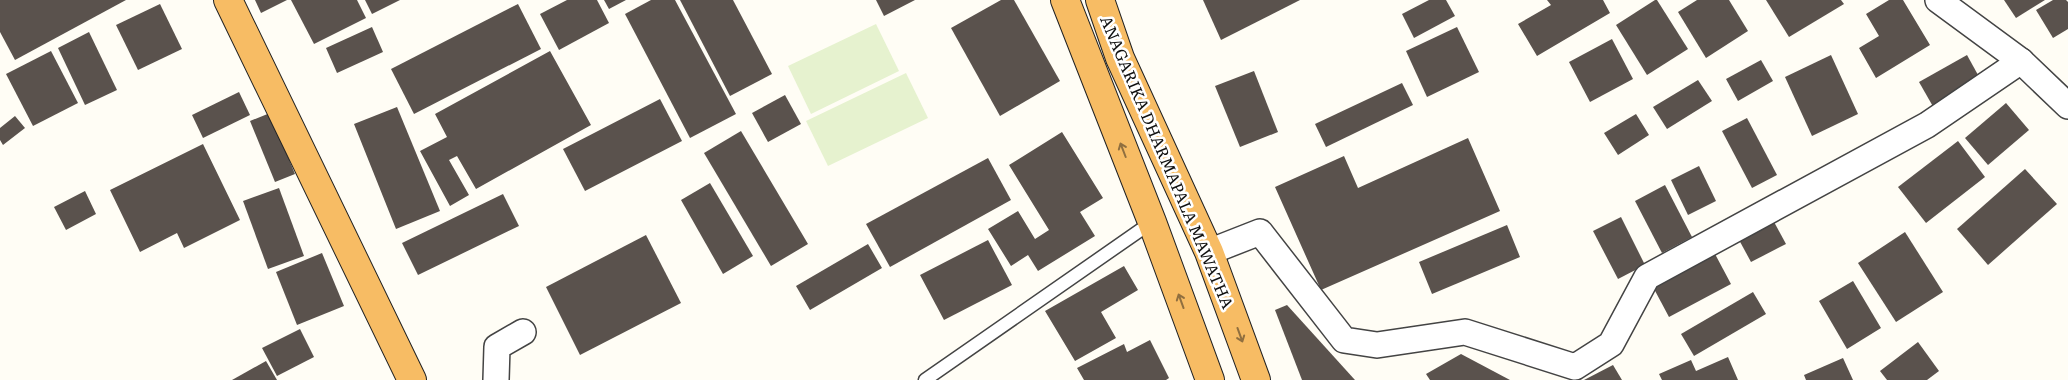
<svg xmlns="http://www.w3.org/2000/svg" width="2068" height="380" font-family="Literata,serif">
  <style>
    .pitch { fill: #e6f2cf }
    .building { fill: #5a524d }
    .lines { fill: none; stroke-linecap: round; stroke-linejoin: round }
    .service-casing { stroke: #444; stroke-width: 15 }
    .minor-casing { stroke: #444; stroke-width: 28 }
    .trunk-casing { stroke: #222; stroke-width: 30 }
    .service { stroke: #fff; stroke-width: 12 }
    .minor { stroke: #fff; stroke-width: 25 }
    .trunk { stroke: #f7bc64; stroke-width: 28 }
    .oneway { stroke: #906f3f }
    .labels { text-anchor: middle; stroke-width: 5; stroke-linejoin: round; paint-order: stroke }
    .street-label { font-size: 16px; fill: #111; stroke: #fff }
  </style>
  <rect width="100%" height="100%" fill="#fffdf5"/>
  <g class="pitch">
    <path d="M 876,24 L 899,71 L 811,114 L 788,66 Z"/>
    <path d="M 906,73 L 928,118 L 828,166 L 806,121 Z"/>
  </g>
  <g class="building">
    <path d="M 0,0 L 126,0 L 15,60 L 0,32 Z"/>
    <path d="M 255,0 L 287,0 L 261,13 Z"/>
    <path d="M 291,0 L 357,0 L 366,18 L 314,44 Z"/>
    <path d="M 365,0 L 400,0 L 372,14 Z"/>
    <path d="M 567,0 L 597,0 L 609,23 L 559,50 L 540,14 Z"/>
    <path d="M 604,0 L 626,0 L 609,9 Z"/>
    <path d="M 651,0 L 675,0 L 736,114 L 690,138 L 625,14 Z"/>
    <path d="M 680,0 L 733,0 L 772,74 L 730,96 Z"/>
    <path d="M 876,0 L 915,0 L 884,16 Z"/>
    <path d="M 1001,0 L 1014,0 L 1060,81 L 1000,116 L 951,28 Z"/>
    <path d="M 1203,0 L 1300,0 L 1221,40 Z"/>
    <path d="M 1429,0 L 1446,0 L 1455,16 L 1414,38 L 1402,14 Z"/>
    <path d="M 1547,0 L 1603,0 L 1610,13 L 1537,56 L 1518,24 L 1551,5 Z"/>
    <path d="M 1655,0 L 1657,0 L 1688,49 L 1647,75 L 1616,25 Z"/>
    <path d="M 1697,0 L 1729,0 L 1748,31 L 1706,58 L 1678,12 Z"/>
    <path d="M 1766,0 L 1841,0 L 1844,4 L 1789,37 Z"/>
    <path d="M 1889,0 L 1903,0 L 1930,45 L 1876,78 L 1859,48 L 1879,36 L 1866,14 Z"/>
    <path d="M 2004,0 L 2045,0 L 2016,18 Z"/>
    <path d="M 2053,0 L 2066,0 L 2068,2 L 2068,29 L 2053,38 L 2036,10 Z"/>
    <path d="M 160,4 L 182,49 L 138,70 L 116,25 Z"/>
    <path d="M 518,4 L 541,49 L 414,114 L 391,69 Z"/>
    <path d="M 372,27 L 383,52 L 337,73 L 326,48 Z"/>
    <path d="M 1457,27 L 1479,72 L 1427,97 L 1406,51 Z"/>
    <path d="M 89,32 L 117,90 L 85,105 L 58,48 Z"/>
    <path d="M 1612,39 L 1633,79 L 1590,102 L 1569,62 Z"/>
    <path d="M 51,51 L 78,103 L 33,126 L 6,74 Z"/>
    <path d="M 550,51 L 591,125 L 476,189 L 457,156 L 449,160 L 469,195 L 450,206 L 420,151 L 447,137 L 435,114 Z"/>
    <path d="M 1831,55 L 1858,114 L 1812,136 L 1785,77 Z"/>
    <path d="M 1967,55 L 1983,84 L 1935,110 L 1919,82 Z"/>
    <path d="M 1761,60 L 1773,81 L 1738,101 L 1726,79 Z"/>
    <path d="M 1254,71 L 1278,132 L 1240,147 L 1215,86 Z"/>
    <path d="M 1698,80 L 1712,101 L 1667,129 L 1653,107 Z"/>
    <path d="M 1402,83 L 1413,105 L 1326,147 L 1315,124 Z"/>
    <path d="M 239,92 L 250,115 L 203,138 L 192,115 Z"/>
    <path d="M 785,95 L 801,124 L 768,142 L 752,113 Z"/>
    <path d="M 660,99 L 682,141 L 585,191 L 563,149 Z"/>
    <path d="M 2006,103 L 2029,130 L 1988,165 L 1965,138 Z"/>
    <path d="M 397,107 L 440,211 L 396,229 L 354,124 Z"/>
    <path d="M 270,113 L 295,174 L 275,182 L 250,121 Z"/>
    <path d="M 1636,114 L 1649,135 L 1618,155 L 1604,133 Z"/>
    <path d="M 15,116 L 25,128 L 3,145 L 0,140 L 0,128 Z"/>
    <path d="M 1747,118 L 1777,175 L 1752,188 L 1722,131 Z"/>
    <path d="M 741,131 L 808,244 L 771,266 L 704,153 Z"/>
    <path d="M 1062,132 L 1103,198 L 1080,212 L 1095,236 L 1038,271 L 1028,255 L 1011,266 L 988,229 L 1018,211 L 1035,239 L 1049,230 L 1009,165 Z"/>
    <path d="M 1468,138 L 1500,211 L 1321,290 L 1275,187 L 1344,156 L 1358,188 Z"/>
    <path d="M 1958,141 L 1985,177 L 1926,223 L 1898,187 Z"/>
    <path d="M 203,144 L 240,220 L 184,248 L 177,233 L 140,252 L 110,190 Z"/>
    <path d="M 988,158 L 1011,200 L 890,267 L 866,224 Z"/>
    <path d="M 1699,166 L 1716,201 L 1688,215 L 1671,180 Z"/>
    <path d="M 2025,169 L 2057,204 L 1988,265 L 1957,229 Z"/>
    <path d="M 710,183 L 753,256 L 723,274 L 681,200 Z"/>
    <path d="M 1665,185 L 1692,237 L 1662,253 L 1635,201 Z"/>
    <path d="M 279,188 L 304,256 L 268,269 L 243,201 Z"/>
    <path d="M 85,191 L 96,214 L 66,230 L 54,207 Z"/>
    <path d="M 503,194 L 519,226 L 418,275 L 402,243 Z"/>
    <path d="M 1621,217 L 1645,265 L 1618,279 L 1593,231 Z"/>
    <path d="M 1773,220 L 1786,244 L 1751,262 L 1738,238 Z"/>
    <path d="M 1507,225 L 1520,257 L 1432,294 L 1419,262 Z"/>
    <path d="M 1905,232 L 1943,292 L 1896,322 L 1858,263 Z"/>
    <path d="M 646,235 L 681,303 L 580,355 L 546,287 Z"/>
    <path d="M 988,240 L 1012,285 L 944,320 L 920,275 Z"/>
    <path d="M 868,244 L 882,268 L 810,310 L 796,286 Z"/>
    <path d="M 322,253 L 344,306 L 297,325 L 276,272 Z"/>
    <path d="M 1715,254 L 1731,284 L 1669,317 L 1653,287 Z"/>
    <path d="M 1124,266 L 1138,290 L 1101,312 L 1116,338 L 1075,361 L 1045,311 Z"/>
    <path d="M 1853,281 L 1881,328 L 1847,349 L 1819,301 Z"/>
    <path d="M 1753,292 L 1766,314 L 1694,356 L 1681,334 Z"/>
    <path d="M 1287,305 L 1355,380 L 1302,380 L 1275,310 Z"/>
    <path d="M 300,329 L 314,357 L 277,376 L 262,348 Z"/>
    <path d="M 1150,340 L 1169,378 L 1166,380 L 1084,380 L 1077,368 L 1124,344 L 1127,352 Z"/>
    <path d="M 1918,342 L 1939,371 L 1927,380 L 1887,380 L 1880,371 Z"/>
    <path d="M 1461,354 L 1510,380 L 1430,380 L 1426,374 Z"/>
    <path d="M 1728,357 L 1738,380 L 1662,380 L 1659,374 L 1691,360 L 1696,371 Z"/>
    <path d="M 1843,358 L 1853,380 L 1806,380 L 1804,375 Z"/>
    <path d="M 266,361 L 277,380 L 232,380 Z"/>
    <path d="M 1613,365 L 1622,380 L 1584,380 Z"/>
  </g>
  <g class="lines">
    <defs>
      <path id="service" d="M 925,380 L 1152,222"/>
      <g id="minor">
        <path d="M 1938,0 L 2021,61 L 2068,106"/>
        <path d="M 1209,252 L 1260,232 L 1344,340 L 1377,345 L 1465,332 L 1575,367 L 1611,344 L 1647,277 L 1927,125 L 2021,61"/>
        <path d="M 496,380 L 497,347 L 523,332"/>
      </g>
      <g id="trunk">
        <path d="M 228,0 L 412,380"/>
        <path d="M 1065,0 L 1152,222 L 1210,380"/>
        <path d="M 1100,0 L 1120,58 L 1209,252 L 1256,380"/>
      </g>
    </defs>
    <use href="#service" class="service-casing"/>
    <use href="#minor" class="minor-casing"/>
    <use href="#trunk" class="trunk-casing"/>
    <use href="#service" class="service"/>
    <use href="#minor" class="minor"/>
    <use href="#trunk" class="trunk"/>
  </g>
  <defs><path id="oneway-shaft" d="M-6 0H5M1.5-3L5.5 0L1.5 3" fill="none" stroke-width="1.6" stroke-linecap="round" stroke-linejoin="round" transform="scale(1.25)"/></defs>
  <g class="oneway">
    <use href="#oneway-shaft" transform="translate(1123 150) rotate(-111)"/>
    <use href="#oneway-shaft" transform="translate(1181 301) rotate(-110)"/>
    <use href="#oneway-shaft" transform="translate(1240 335) rotate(70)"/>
  </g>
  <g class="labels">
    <g class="street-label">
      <text transform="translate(1167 162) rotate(67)" y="6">ANAGARIKA DHARMAPALA MAWATHA</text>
    </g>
  </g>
</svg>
